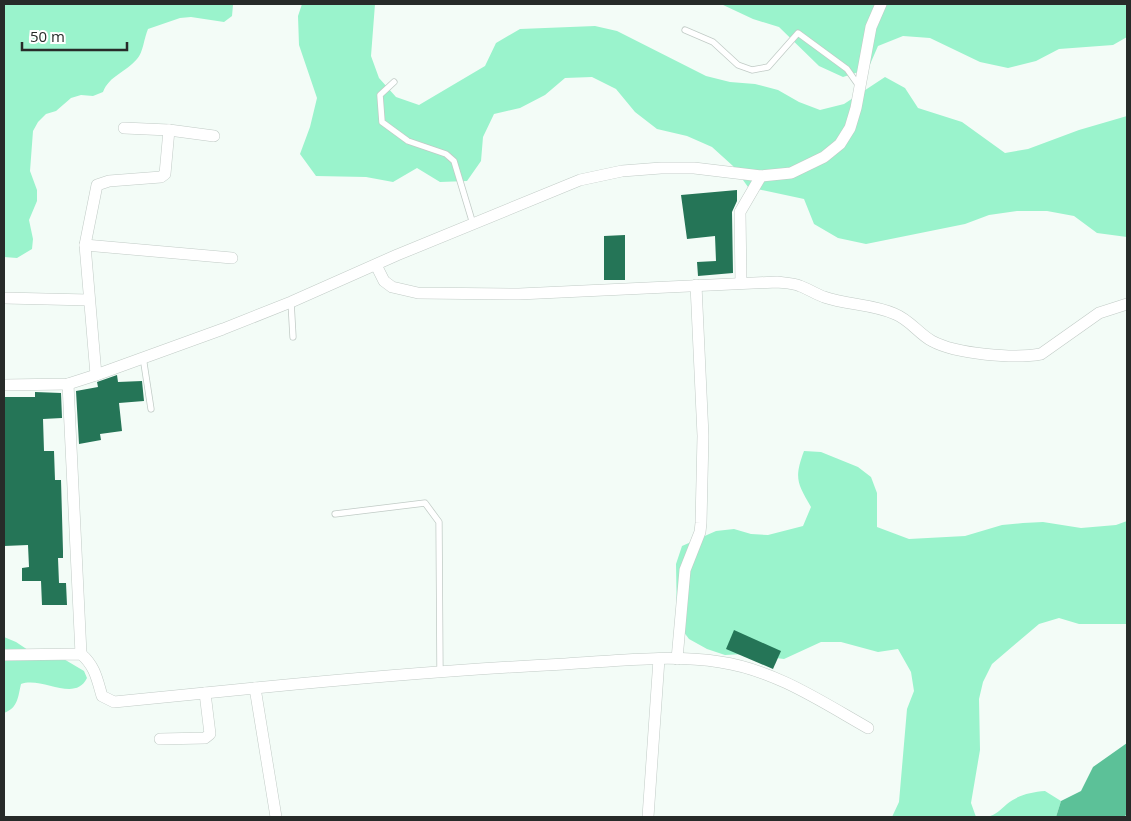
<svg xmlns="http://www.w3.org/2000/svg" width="1131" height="821" font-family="'Open Sans',sans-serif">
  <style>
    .green { fill: #9af3cc }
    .water { fill: #5cc198 }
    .building { fill: #257557 }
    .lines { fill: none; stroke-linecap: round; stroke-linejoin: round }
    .service-casing { stroke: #c1cbc6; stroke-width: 7 }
    .minor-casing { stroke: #c1cbc6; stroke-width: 12 }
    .service { stroke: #fff; stroke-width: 5.5 }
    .minor { stroke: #fff; stroke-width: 11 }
  </style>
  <rect width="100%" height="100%" fill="#f3fcf7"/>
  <g class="green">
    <path d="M 4,4 L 234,4 L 233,5 L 232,16 L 224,22 L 191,17 L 180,18 L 148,29 C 144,38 143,53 137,59 C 126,72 109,76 103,92 L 93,96 L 81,95 L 71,98 L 56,111 L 46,114 L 38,122 L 33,131 L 30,171 L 37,190 L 37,201 L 29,220 L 33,239 L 32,249 L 17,258 L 4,257 Z"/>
    <path d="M 302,4 L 375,4 L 371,56 L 379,78 L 396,97 L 419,105 L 485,66 L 496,43 L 520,29 L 595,26 L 617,31 L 706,76 L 730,82 L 755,84 L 778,90 L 799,102 L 820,110 L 844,104 L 885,77 L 905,88 L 918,108 L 962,122 L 1005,153 L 1028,149 L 1079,130 L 1127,116 L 1127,237 L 1097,233 L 1074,216 L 1047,211 L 1017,211 L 989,215 L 965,224 L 866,244 L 838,238 L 814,224 L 804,199 L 748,187 L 733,166 L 712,147 L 687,136 L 657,129 L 635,112 L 616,89 L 592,77 L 565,78 L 545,95 L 520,108 L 494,114 L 483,137 L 481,161 L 467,181 L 440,182 L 417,168 L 393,182 L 366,177 L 316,176 L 300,154 L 310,127 L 317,98 L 299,45 L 298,16 Z"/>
    <path d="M 721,4 L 1127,4 L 1127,37 L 1113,45 L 1059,49 L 1036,61 L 1008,68 L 980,62 L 930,38 L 903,36 L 878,46 L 868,69 L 843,77 L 819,66 L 779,27 L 753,19 Z"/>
    <path d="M 804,451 L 821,452 L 858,467 L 871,477 L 877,493 L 877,527 L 909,539 L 965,536 L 1002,525 L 1023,523 L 1043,522 L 1081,528 L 1116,525 L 1127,521 L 1127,624 L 1079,624 L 1059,618 L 1039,624 L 992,664 L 983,682 L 979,699 L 980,750 L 971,803 L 976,817 L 892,817 L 899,802 L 907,709 L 914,691 L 911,672 L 898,649 L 878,652 L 841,642 L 821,642 L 784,659 L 744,654 L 725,655 L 707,649 L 689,639 L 677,623 L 676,564 L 682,546 L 716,531 L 734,529 L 751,534 L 768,535 L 803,526 L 811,507 C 797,483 794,478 804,451 Z"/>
    <path d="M 4,637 L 16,642 L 34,654 L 62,658 L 84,671 L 87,678 C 75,703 42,676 21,684 C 18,697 18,708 4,713 Z"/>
    <path d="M 1045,791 L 1061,801 L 1056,817 L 987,817 C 996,815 1000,810 1007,804 C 1018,795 1031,792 1045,791 Z"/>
  </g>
  <path class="water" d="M 1127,743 L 1127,814 L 1124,817 L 1056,817 L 1061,801 L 1081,791 L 1093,767 Z"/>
  <g class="building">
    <path d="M 737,190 L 737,201 L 732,212 L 733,273 L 698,276 L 697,262 L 716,261 L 715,236 L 687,239 L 681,195 Z"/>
    <path d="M 625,235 L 625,280 L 604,280 L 604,236 Z"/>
    <path d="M 117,375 L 118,382 L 142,381 L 144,401 L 119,403 L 122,431 L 100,434 L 101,440 L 79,444 L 76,391 L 98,387 L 97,382 Z"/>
    <path d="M 35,392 L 61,393 L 62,418 L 43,419 L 44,451 L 54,451 L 55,480 L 61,480 L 63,551 L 63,558 L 58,558 L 59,583 L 66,583 L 67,605 L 42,605 L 41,581 L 22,581 L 22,568 L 29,567 L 28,545 L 4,546 L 4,397 L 35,397 Z"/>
    <path d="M 734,630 L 781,651 L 773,669 L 726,649 Z"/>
  </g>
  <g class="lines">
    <defs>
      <g id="service">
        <path d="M 685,30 L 713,42 L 738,65 L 752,70 L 768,67 L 798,33 L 847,69 L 859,86"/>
        <path d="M 394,82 L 380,95 L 382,122 L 408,141 L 446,154 L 454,161 L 473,224"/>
        <path d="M 291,302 L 293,337"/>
        <path d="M 143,357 L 151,409"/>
        <path d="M 335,514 L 425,503 L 439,522 L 440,672"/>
      </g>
      <g id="minor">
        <path d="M 124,128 L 169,130 L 214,136"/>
        <path d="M 85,245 L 232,258"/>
        <path d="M 376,265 L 384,281 L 392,287 L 418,293 L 519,294 L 777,282 C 785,283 793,283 800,286 C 808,289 816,294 824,297 C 847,305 873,304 895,314 C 910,320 919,334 932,341 C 956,354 1014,359 1041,354 L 1099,313 L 1127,304"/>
        <path d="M 741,283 L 740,212 L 761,176"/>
        <path d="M 4,298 L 89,300"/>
        <path d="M 96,375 L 85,245 L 97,185 L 109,181 L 161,177 L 165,174 L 169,130"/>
        <path d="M 68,384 L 81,654"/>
        <path d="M 4,385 L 68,384 L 96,375 L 223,329 L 291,302 L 397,255 L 580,180 L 622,171 L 661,168 L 694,168 L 761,176 L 791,173 L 824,157 L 840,144 L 850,128 L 856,108 L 871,27 L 881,4"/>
        <path d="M 4,655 L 81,654 C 95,666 97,679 102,696 L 114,702 L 255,688 L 276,817"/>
        <path d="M 677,659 L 685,570 L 700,532 L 701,523 L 703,436 L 696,285"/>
        <path d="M 255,688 C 358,678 461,669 565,664 C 616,661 670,654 720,662 C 775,670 822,702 868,728"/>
        <path d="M 160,739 L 205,738 L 210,734 L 205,693"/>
        <path d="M 648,817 L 659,659"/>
      </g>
    </defs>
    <use href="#service" class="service-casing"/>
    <use href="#minor" class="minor-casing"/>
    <use href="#service" class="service"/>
    <use href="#minor" class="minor"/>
  </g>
  <rect width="1131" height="821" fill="none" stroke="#272b29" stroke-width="10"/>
  <path d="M22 42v8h105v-8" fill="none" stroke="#272b29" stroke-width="2.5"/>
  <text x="30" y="42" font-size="15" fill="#272b29" stroke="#ffffff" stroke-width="4" paint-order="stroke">50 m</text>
</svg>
